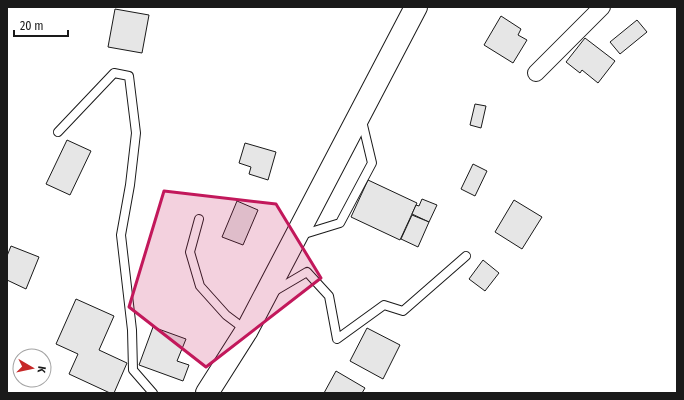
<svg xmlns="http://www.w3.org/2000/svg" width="684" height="400" font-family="'Fira Sans Condensed',sans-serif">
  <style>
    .building { fill: #e6e6e6; stroke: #1a1a1a }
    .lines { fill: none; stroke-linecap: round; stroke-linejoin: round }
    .lane-casing { stroke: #1a1a1a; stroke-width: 10 }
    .street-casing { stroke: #1a1a1a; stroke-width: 18 }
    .secondary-casing { stroke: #1a1a1a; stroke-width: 24 }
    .lane { stroke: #fff; stroke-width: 8 }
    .street { stroke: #fff; stroke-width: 16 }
    .secondary { stroke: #fff; stroke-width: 22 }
    .marked { fill: #c2185b; fill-opacity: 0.2; stroke: #c2185b; stroke-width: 3; stroke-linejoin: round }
  </style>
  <rect width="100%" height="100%" fill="#fff"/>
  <g class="building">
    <path d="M 115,9 L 149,15 L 142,53 L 108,47 Z"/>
    <path d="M 501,16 L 521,29 L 518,35 L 527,40 L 513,63 L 484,45 Z"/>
    <path d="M 637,20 L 647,32 L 620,54 L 610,42 Z"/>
    <path d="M 585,38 L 615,61 L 598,83 L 582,70 L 580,73 L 566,62 Z"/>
    <path d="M 475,104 L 486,106 L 481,128 L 470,125 Z"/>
    <path d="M 67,140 L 91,151 L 70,195 L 46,184 Z"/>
    <path d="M 245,143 L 276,152 L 268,180 L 249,174 L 251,167 L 239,163 Z"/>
    <path d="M 473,164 L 487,171 L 475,196 L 461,189 Z"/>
    <path d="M 368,180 L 417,203 L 400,240 L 351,217 Z"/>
    <path d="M 422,199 L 437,205 L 429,222 L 412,214 L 416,205 L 419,206 Z"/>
    <path d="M 514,200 L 542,217 L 522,249 L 495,232 Z"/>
    <path d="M 237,201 L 258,210 L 243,245 L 222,237 Z"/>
    <path d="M 412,215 L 429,222 L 418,247 L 401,239 Z"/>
    <path d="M 11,246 L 39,257 L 26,289 L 7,280 L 7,256 Z"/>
    <path d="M 483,260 L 499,273 L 485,291 L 469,279 Z"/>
    <path d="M 76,299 L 114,316 L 99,350 L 127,363 L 114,393 L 110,393 L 69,374 L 78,354 L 56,344 Z"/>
    <path d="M 153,327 L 186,339 L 177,361 L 189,365 L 183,381 L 139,365 Z"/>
    <path d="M 367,328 L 400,345 L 383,379 L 350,361 Z"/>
    <path d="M 336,371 L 365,388 L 362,393 L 324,393 Z"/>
  </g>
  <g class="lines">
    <defs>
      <g id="lane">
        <path d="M 58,132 L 114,73 L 129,76 L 136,133 L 130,185 L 121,235 L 132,330 L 133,370 L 153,393"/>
        <path d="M 199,219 L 190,252 L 200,286 L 226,315 L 246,330"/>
        <path d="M 301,235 L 340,223 L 372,163 L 362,121"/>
        <path d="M 273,292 L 307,272 L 329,296 L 337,339 L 384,305 L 403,311 L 466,256"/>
      </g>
      <path id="street" d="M 536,73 L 602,7"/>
      <path id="secondary" d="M 207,393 L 247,330 L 416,7"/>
    </defs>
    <use href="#lane" class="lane-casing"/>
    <use href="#street" class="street-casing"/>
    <use href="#secondary" class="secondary-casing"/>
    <use href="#lane" class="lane"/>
    <use href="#street" class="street"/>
    <use href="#secondary" class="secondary"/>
  </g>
  <path class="marked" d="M 164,191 L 276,204 L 321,278 L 206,367 L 129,307 Z"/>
  <rect width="684" height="400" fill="none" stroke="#1a1a1a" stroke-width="16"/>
  <g transform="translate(32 368) rotate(99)"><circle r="19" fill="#ffffff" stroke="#a3a3a3"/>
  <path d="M0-3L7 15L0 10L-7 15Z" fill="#c62828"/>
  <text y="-6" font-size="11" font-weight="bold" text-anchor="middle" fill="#1a1a1a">K</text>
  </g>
  <path d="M14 30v6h54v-6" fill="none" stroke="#1a1a1a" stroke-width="2"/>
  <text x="20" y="30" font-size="12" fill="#1a1a1a" stroke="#ffffff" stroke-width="3" paint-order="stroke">20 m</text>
</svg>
